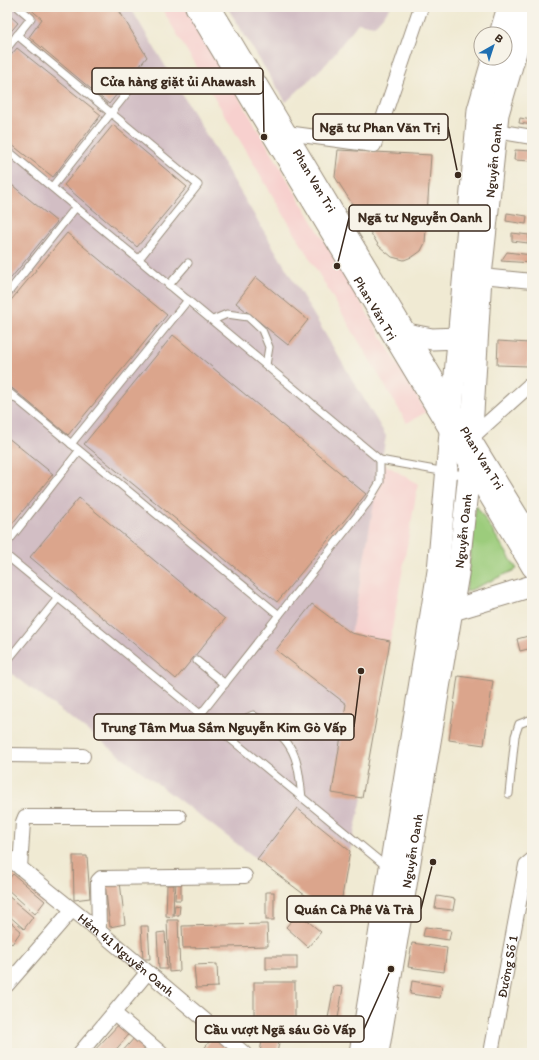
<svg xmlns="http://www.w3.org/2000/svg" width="539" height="1060" font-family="Itim,sans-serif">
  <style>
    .built { fill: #f7d0ce }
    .industrial { fill: #d2bec4 }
    .green { fill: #9ccc7b; stroke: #6c7b4c }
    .building { fill: #dba58c }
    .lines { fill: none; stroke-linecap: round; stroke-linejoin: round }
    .lane-casing { stroke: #968a78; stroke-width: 9 }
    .street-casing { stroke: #968a78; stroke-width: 16 }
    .secondary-casing { stroke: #968a78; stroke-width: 21 }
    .primary-casing { stroke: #968a78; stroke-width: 23 }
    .lane { stroke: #fff; stroke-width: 7 }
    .street { stroke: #fff; stroke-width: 14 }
    .secondary { stroke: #fff; stroke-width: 19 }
    .primary { stroke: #fff; stroke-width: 21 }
    .labels { text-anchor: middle; stroke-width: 3; stroke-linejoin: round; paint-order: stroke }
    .street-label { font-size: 13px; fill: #3b2a1e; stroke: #f7f3e8 }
    .leader { fill: none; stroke: #3b2a1e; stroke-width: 1.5 }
    .callout-dot { fill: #3b2a1e; stroke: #f7f3e8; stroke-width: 1.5 }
    .callout { fill: #f7f3e8; stroke: #3b2a1e; stroke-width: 1.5 }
    .callout-label { font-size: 14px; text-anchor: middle; font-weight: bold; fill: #3b2a1e }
  </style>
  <rect width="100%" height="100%" fill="#f7f3e8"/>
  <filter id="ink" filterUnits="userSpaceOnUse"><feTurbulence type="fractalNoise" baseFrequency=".025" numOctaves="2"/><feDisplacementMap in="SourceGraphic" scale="8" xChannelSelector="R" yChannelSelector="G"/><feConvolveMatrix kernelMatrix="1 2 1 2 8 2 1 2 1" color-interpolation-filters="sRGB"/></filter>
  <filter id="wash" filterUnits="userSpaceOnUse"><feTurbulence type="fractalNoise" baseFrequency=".012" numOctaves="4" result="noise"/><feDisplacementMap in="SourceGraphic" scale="16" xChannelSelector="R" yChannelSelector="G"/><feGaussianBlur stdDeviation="0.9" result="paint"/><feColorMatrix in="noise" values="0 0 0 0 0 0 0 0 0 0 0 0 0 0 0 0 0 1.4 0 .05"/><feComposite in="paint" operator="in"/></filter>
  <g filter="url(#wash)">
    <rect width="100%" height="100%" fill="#f0ead3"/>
    <g class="built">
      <path d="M 161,7 L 185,7 L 426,412 L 407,423 Z"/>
      <path d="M 381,462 L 418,484 L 390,641 L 351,633 Z"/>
    </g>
    <g class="industrial">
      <path d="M 7,7 L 130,7 L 386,436 L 351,633 L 312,604 L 277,650 L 346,704 L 332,793 L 362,798 L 350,851 L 297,808 L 257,859 L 7,670 Z"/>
      <path d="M 227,7 L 391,7 L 374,26 L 358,23 L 327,63 L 286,102 Z"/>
    </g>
    <path class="green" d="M 476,505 L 517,569 L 466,592 Z"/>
    <g id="blocks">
      <g class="building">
        <path d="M 28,7 L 117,7 L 147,57 L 109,104 L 29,37 L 42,19 Z"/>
        <path d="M 7,13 L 18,23 L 7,36 Z"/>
        <path d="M 17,48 L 101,115 L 53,177 L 7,141 L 7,60 Z"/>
        <path d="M 520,118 L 532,120 L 532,125 L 519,123 Z"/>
        <path d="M 113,125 L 187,187 L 137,247 L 64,185 Z"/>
        <path d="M 338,150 L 431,155 L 425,243 L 421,251 L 414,256 L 404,260 L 392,257 L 379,246 L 335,177 Z"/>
        <path d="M 515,150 L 532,151 L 532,161 L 514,160 Z"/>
        <path d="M 7,181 L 57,222 L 7,283 Z"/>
        <path d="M 507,213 L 527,216 L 526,224 L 506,221 Z"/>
        <path d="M 67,233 L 167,315 L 68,435 L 7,384 L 7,305 Z"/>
        <path d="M 512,233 L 529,235 L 528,243 L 512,241 Z"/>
        <path d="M 507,252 L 532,255 L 532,263 L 501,261 Z"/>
        <path d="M 256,277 L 308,320 L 288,345 L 236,303 Z"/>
        <path d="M 173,335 L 366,494 L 277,602 L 84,444 Z"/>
        <path d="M 498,341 L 529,343 L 528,366 L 497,365 Z"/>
        <path d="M 7,437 L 53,474 L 7,530 Z"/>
        <path d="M 79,498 L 225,619 L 176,679 L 30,557 Z"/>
        <path d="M 312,604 L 351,633 L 390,641 L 362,798 L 332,793 L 346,704 L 276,650 Z"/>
        <path d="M 532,635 L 532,648 L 520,651 L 517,639 Z"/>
        <path d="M 458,676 L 493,681 L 484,745 L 449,740 Z"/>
        <path d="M 297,808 L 350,851 L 338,920 L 257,859 Z"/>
        <path d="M 73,856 L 87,856 L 90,898 L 74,900 Z"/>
        <path d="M 13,874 L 45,901 L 35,914 L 7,889 L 7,881 Z"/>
        <path d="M 120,882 L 125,924 L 110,927 L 105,884 Z"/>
        <path d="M 176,882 L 181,883 L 181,900 L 175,900 Z"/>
        <path d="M 167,885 L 174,885 L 173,917 L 166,916 Z"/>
        <rect x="266" y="892" width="8" height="28"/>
        <path d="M 7,895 L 33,917 L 24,929 L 7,914 Z"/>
        <path d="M 437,896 L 455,899 L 453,910 L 435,908 Z"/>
        <path d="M 175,905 L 180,906 L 179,915 L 174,915 Z"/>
        <path d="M 298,913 L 321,932 L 308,947 L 286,927 Z"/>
        <path d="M 7,919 L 21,931 L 12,944 L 7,940 Z"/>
        <path d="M 167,920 L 178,920 L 180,971 L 169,972 Z"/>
        <path d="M 267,924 L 268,946 L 183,948 L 182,926 Z"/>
        <path d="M 141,926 L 148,926 L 150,959 L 143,959 Z"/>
        <path d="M 425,927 L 451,930 L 449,940 L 423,936 Z"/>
        <path d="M 165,932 L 167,969 L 159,969 L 157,933 Z"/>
        <path d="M 412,943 L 447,948 L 444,972 L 408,967 Z"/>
        <rect x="266" y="956" width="31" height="13"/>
        <path d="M 217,964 L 218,987 L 196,988 L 194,965 Z"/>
        <path d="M 412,981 L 442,986 L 440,998 L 410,994 Z"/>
        <rect x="254" y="982" width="41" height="40"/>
        <path d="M 334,986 L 343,987 L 336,1031 L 326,1029 Z"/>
        <path d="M 120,1023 L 131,1032 L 113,1053 L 92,1053 Z"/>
        <path d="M 265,1024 L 282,1027 L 277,1053 L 260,1052 Z"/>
        <path d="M 214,1035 L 229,1049 L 225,1053 L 201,1053 Z"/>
        <path d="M 136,1036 L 148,1045 L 141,1053 L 121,1053 Z"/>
      </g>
    </g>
  </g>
  <g filter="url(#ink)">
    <use href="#blocks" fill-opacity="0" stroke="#968a78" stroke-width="1"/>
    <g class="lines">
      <defs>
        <g id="lane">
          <path d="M 17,35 L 198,185 L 139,259"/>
          <path d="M 7,48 L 31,18 L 18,7"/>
          <path d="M 7,150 L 380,460 L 468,476"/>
          <path d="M 52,187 L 143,73"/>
          <path d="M 169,285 L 188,263"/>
          <path d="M 7,294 L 76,207"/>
          <path d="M 213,320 L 227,314 L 248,317 L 262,330 L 269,347 L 266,365"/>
          <path d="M 7,391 L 279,615 L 368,502 L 380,482 L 380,460"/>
          <path d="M 71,444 L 188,300"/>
          <path d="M 7,543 L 79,451"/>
          <path d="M 7,556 L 387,867"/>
          <path d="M 7,661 L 58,598"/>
          <path d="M 197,661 L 225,684"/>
          <path d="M 200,715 L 279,615"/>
          <path d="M 227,735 L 236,723 L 253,715 C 265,724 282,733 290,747 C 299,761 300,782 302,798"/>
          <path d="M 509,794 L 515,736 L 519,724 L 532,719"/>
        </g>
        <g id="street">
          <path d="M 496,131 L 532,137"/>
          <path d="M 281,135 L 287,133 L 374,145 L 421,7"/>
          <path d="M 481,276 L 532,281"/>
          <path d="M 471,438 L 532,383"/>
          <path d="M 7,755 L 83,756"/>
          <path id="s1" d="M 7,857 L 99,931 L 244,1053"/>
          <path d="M 20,868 L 23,822 L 25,817 L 179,817"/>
          <path d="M 99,931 L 98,881 L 101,878 L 245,876"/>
          <path d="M 7,985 L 72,910"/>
          <path d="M 114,1013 L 161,1053"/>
          <path d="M 80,1053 L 147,973"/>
          <path id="s2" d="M 491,1053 L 526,865 L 532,860"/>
        </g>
        <g id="secondary">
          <path id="s3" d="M 195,7 L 532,568"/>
          <path id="s4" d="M 211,7 L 436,382 L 532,538"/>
        </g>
        <g id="primary">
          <path d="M 500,34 L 508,7"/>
          <path d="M 407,334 L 432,339 L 459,338"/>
          <path d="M 453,610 L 532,586"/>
          <path d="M 360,1053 L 438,571 L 478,110 L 493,58"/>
          <path id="s5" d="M 378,1053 L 458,574 L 470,464 L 481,276 L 498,114 L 529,7"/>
        </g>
      </defs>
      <use href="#lane" class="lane-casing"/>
      <use href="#street" class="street-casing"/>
      <use href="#secondary" class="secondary-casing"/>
      <use href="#primary" class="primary-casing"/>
      <use href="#lane" class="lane"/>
      <use href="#street" class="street"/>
      <use href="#secondary" class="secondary"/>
      <use href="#primary" class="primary"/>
    </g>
  </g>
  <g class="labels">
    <g class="street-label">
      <text dy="5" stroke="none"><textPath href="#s5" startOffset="901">Nguyễn Oanh</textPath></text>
      <text dy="5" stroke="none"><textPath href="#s4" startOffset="202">Phan Van Tri</textPath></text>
      <text dy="5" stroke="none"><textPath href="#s3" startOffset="351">Phan Văn Trị</textPath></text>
      <text dy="5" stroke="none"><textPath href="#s4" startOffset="526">Phan Van Tri</textPath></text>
      <text dy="5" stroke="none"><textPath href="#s5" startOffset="529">Nguyễn Oanh</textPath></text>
      <text dy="5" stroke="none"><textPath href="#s5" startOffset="205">Nguyễn Oanh</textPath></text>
      <text dy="5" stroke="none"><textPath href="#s1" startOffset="154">Hẻm 41 Nguyễn Oanh</textPath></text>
      <text dy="5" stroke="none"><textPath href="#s2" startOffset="88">Đường Số 1</textPath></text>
    </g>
  </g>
  <path class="leader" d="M264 137L263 81M458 175L448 127M337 266L349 218M361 671L354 727M433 862L421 909M391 969L364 1029"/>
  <g class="callout-dot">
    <circle cx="264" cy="137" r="4"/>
    <circle cx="458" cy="175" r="4"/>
    <circle cx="337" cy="266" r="4"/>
    <circle cx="361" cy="671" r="4"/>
    <circle cx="433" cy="862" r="4"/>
    <circle cx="391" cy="969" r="4"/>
  </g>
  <g class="callout">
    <rect x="92" y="68" width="171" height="26" rx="4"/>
    <rect x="313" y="114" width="135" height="26" rx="4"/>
    <rect x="349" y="205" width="141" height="26" rx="4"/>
    <rect x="94" y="714" width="260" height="26" rx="4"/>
    <rect x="287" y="896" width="134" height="26" rx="4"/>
    <rect x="196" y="1016" width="168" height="26" rx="4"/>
  </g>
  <g class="callout-label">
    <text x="178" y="86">Cửa hàng giặt ủi Ahawash</text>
    <text x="380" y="132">Ngã tư Phan Văn Trị</text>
    <text x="420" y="222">Ngã tư Nguyễn Oanh</text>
    <text x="224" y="732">Trung Tâm Mua Sắm Nguyễn Kim Gò Vấp</text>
    <text x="354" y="914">Quán Cà Phê Và Trà</text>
    <text x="280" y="1034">Cầu vượt Ngã sáu Gò Vấp</text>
  </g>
  <rect width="539" height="1060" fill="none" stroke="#f7f3e8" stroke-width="24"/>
  <g transform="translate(493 46) rotate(39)"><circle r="19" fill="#f7f3e8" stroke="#aca397"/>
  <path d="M0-3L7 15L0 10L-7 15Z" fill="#1f6fb2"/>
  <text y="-6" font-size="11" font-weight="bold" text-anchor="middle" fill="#3b2a1e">B</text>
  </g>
</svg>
